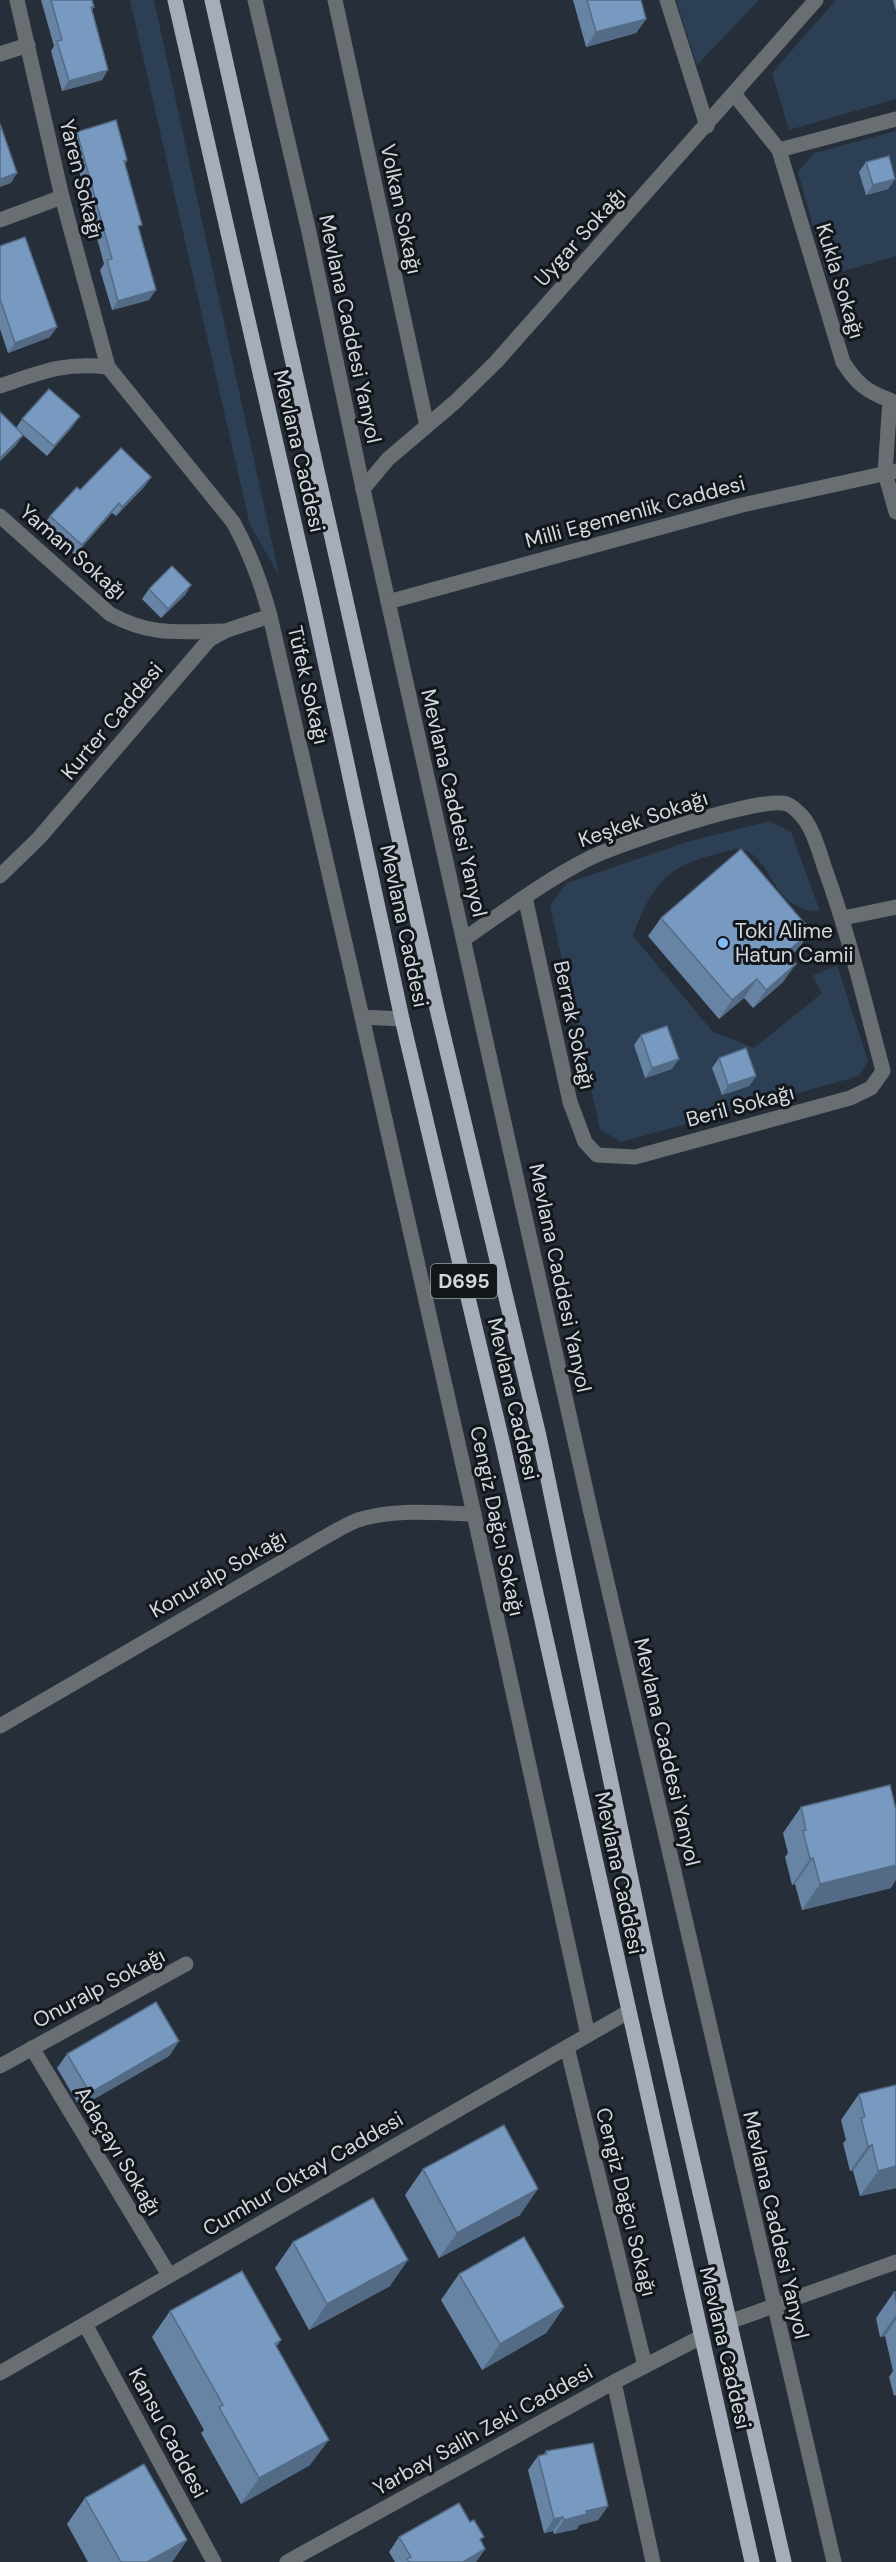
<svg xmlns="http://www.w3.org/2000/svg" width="896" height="2562" font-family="'DM Sans',sans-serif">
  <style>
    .green { fill: #2c3f55 }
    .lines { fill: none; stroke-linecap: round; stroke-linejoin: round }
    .minor { stroke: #696e73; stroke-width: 15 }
    .major { stroke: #a4adb8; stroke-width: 15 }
    .wall { fill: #6784a5 }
    .shaded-wall { fill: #546b86 }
    .building { fill: #7899c0; stroke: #546b86; stroke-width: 1.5 }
    .poi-dot { fill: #84bbfb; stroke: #13171b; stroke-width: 2 }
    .labels { text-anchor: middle; stroke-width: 6; stroke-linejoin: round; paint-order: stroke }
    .shield { fill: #13171b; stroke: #999ea4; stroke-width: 1.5 }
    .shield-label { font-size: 20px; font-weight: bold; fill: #d3d8df }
    .street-label { font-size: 21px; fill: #d3d8df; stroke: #13171b }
    .poi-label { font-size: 21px; fill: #d3d8df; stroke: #13171b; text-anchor: start }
  </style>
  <rect width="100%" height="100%" fill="#262f39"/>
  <g class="green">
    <path d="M 130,0 L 154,0 L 279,575 L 250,525 Z"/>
    <path d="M 676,0 L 759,0 L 697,65 Z"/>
    <path d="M 836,0 L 896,0 L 896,99 L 789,130 L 772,73 Z"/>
    <path d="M 896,131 L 896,256 L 827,276 L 798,172 L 814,153 Z"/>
    <path d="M 770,821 L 791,832 L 820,911 C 769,913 773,849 736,849 C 673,864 656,873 633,936 L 713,1032 L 754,1048 L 822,993 L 812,976 L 837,965 L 868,1061 L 859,1076 L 621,1142 L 600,1129 L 550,906 L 567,883 L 690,841 Z"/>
  </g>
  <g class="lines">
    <g class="minor">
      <path d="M 17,0 L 62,197 L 108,367 L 233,522 C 250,553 261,582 270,616 L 362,1017 L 402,1019"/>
      <path d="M 255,0 L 309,232 L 363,489 L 591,1513 L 834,2562"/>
      <path d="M 335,0 L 427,426"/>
      <path d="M 667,0 L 707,126"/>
      <path d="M 0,54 L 28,45"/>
      <path d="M 734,94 L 779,150 L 843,362 C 856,383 867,392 890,400 L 885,473 L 896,512"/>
      <path d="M 779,150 L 896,119"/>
      <path d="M 0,220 L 62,197"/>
      <path d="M 0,386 C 42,372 63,362 108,367"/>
      <path d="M 363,489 L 388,459 L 455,402 L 496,362 L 816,0"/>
      <path d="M 0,516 L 110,614 C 150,636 178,632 222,631"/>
      <path d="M 388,602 L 742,505 L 896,471"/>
      <path d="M 0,876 L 39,838 L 209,640 L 225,631 L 270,616"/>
      <path d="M 843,918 L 896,907"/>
      <path d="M 464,939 C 504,912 543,882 586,860 C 614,845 762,795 787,804 C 790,805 796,810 798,812 C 813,825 819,852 825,869 C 849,935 865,1003 883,1071 L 871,1088 L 850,1098 L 635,1157 L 597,1155 L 585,1142 L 570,1102 L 525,897"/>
      <path d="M 362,1017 L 474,1514 L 588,2035"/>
      <path d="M 0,1726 L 325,1537 C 336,1531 347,1524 358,1520 C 395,1508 436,1513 474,1514"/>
      <path d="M 567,2047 L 645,2366"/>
      <path d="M 32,2048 L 169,2275"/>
      <path d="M 0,2066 L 186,1964"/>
      <path d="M 729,2322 L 896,2262"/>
      <path d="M 85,2324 L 214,2562"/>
      <path d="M 0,2373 L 628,2012"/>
      <path d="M 614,2382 L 653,2562"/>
      <path d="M 287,2562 L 614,2382 L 701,2337"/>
    </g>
    <g class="major">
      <path d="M 175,0 L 312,601 L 402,1019 L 502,1441 L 752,2562"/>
      <path d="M 212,0 L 438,1013 L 539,1436 L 656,1999 L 784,2562"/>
    </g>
  </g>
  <g class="wall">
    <path d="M 41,0 L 92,0 L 94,7 L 92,10 L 102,80 L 62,91 L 51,51 L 54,46 Z"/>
    <path d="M 573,0 L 641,0 L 646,19 L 636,33 L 586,47 Z"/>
    <path d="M 893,0 L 896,0 L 896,11 Z"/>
    <path d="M 77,132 L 127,160 L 125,164 L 139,230 L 149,300 L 112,310 L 100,270 L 104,264 L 71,141 Z"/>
    <path d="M 866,162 L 895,179 L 888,189 L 866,195 L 859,172 Z"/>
    <path d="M 0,246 L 50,337 L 8,353 L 0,329 Z"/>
    <path d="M 0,412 L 16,428 L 22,419 L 73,426 L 47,456 L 23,435 L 16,445 L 0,461 Z"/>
    <path d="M 151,477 L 144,487 L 116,516 L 112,513 L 75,555 L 43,526 L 50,516 L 80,490 Z"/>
    <path d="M 191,585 L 185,595 L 161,618 L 142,599 L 149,589 Z"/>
    <path d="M 661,918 L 811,931 L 798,949 L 790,956 L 783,982 L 753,1008 L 744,998 L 719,1019 L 648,936 Z"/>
    <path d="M 641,1035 L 672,1069 L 645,1078 L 634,1045 Z"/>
    <path d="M 719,1058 L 756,1076 L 749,1086 L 722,1095 L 712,1068 Z"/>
    <path d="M 801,1807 L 891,1888 L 802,1910 L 795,1884 L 792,1885 L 785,1857 L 788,1853 L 783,1833 Z"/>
    <path d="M 179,2041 L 169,2056 L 80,2107 L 57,2068 L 67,2054 Z"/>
    <path d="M 859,2094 L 896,2188 L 860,2196 L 853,2171 L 850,2171 L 843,2143 L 846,2140 L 841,2120 Z"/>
    <path d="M 423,2169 L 520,2215 L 439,2258 L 405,2195 Z"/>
    <path d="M 293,2242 L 390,2286 L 309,2330 L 275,2268 Z"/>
    <path d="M 459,2274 L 564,2307 L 546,2333 L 482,2370 L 441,2300 Z"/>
    <path d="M 894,2292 L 896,2292 L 896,2395 L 894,2396 L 889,2377 L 893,2371 L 885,2336 L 880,2337 L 876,2318 Z"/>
    <path d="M 170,2311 L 281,2340 L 276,2347 L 310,2465 L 241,2504 L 201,2433 L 204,2430 L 152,2337 Z"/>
    <path d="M 546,2451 L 608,2506 L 598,2520 L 579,2525 L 577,2529 L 554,2534 L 553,2531 L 544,2533 L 528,2470 L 538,2456 L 544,2454 Z"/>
    <path d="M 85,2498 L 187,2540 L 172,2562 L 88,2562 L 67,2524 Z"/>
    <path d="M 399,2537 L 481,2541 L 485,2549 L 476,2562 L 395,2562 L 389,2552 Z"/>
  </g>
  <g class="shaded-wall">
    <path d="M 646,19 L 636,33 L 586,47 L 596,32 Z"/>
    <path d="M 108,70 L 102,80 L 62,91 L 69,81 Z"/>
    <path d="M 17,173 L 11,183 L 0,187 L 0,179 Z"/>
    <path d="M 895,179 L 888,189 L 866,195 L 873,185 Z"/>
    <path d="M 156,290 L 149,300 L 112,310 L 118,301 Z"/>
    <path d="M 57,327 L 50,337 L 8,353 L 15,343 Z"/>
    <path d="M 80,416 L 73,426 L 47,456 L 54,446 Z"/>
    <path d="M 23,435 L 16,445 L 0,461 L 0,458 Z"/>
    <path d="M 151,477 L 144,487 L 116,516 L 122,507 Z"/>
    <path d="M 119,503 L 112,513 L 75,555 L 82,545 Z"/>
    <path d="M 191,585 L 185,595 L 161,618 L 168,609 Z"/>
    <path d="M 811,931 L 798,949 L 774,971 L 787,952 Z"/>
    <path d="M 796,964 L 783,982 L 753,1008 L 766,990 Z"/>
    <path d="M 757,979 L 744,998 L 719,1019 L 732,1000 Z"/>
    <path d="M 679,1059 L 672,1069 L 645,1078 L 652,1068 Z"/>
    <path d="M 756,1076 L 749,1086 L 722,1095 L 728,1085 Z"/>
    <path d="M 813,1858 L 795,1884 L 792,1885 L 810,1859 Z"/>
    <path d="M 896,1865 L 896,1880 L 891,1888 L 802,1910 L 820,1884 Z"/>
    <path d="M 179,2041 L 169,2056 L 80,2107 L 90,2093 Z"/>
    <path d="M 872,2145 L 853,2171 L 850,2171 L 868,2146 Z"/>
    <path d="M 896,2166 L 896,2188 L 860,2196 L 878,2171 Z"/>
    <path d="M 538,2189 L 520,2215 L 439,2258 L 457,2233 Z"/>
    <path d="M 408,2260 L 390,2286 L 309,2330 L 327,2304 Z"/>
    <path d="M 564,2307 L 546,2333 L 482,2370 L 500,2344 Z"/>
    <path d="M 896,2315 L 896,2320 L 885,2336 L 880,2337 Z"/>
    <path d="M 329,2440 L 310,2465 L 241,2504 L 259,2478 Z"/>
    <path d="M 608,2506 L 598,2520 L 579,2525 L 577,2529 L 554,2534 L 564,2520 L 586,2511 Z"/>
    <path d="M 563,2517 L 553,2531 L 544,2533 L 554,2519 Z"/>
    <path d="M 187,2540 L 172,2562 L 147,2562 Z"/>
    <path d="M 485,2549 L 476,2562 L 463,2562 Z"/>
  </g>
  <g class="building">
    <path d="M 51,0 L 92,0 L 94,7 L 91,7 L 108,70 L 69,81 L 57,41 L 62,40 Z"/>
    <path d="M 587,0 L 641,0 L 646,19 L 596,32 Z"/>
    <path d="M 116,120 L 127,160 L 124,161 L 142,225 L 138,226 L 156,290 L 118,301 L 107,260 L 112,259 L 77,132 Z"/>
    <path d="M 0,124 L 17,173 L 0,179 Z"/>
    <path d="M 889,156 L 895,179 L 873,185 L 866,162 Z"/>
    <path d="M 25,237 L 57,327 L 15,343 L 0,299 L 0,246 Z"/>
    <path d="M 49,389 L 80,416 L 54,446 L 22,419 Z"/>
    <path d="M 0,412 L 23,435 L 0,458 Z"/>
    <path d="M 121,448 L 151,477 L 122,507 L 119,503 L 82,545 L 50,516 L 77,487 L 80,490 Z"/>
    <path d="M 172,566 L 191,585 L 168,609 L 149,589 Z"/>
    <path d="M 741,849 L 811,931 L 787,952 L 796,964 L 766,990 L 757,979 L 732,1000 L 661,918 Z"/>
    <path d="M 667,1026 L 679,1059 L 652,1068 L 641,1035 Z"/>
    <path d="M 746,1048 L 756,1076 L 728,1085 L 719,1058 Z"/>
    <path d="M 890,1785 L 896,1810 L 896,1865 L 820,1884 L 813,1858 L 810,1859 L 803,1831 L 806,1830 L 801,1807 Z"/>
    <path d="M 156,2002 L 179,2041 L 90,2093 L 67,2054 Z"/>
    <path d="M 896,2085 L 896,2166 L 878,2171 L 872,2145 L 868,2146 L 861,2118 L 865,2117 L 859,2094 Z"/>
    <path d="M 504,2125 L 538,2189 L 457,2233 L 423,2169 Z"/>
    <path d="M 373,2198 L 408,2260 L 327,2304 L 293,2242 Z"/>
    <path d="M 524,2237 L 564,2307 L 500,2344 L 459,2274 Z"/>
    <path d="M 242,2271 L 281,2340 L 275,2344 L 329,2440 L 259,2478 L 219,2407 L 223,2405 L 170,2311 Z"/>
    <path d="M 894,2292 L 896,2292 L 896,2302 Z"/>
    <path d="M 593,2443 L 608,2506 L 586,2511 L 587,2514 L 564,2520 L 563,2517 L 554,2519 L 538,2456 L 547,2454 L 546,2451 Z"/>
    <path d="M 144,2464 L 187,2540 L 147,2562 L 121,2562 L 85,2498 Z"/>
    <path d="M 459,2503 L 470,2522 L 474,2520 L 484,2537 L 480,2539 L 485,2549 L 463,2562 L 409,2562 L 407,2559 L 411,2557 L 399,2537 Z"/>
  </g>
  <circle class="poi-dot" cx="723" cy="943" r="6"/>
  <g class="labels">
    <rect class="shield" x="431" y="1264" width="66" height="34" rx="4.5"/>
    <g class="shield-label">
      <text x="464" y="1288">D695</text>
    </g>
    <g class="street-label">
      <text transform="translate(81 179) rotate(76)" y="7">Yaren Sokağı</text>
      <text transform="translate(401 209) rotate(78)" y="7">Volkan Sokağı</text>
      <text transform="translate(580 237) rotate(-48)" y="7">Uygar Sokağı</text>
      <text transform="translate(840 281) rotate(73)" y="7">Kukla Sokağı</text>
      <text transform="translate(350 329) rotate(78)" y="7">Mevlana Caddesi Yanyol</text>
      <text transform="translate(299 451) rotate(77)" y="7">Mevlana Caddesi</text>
      <text transform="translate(635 512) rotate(-15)" y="7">Milli Egemenlik Caddesi</text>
      <text transform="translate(73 552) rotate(41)" y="7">Yaman Sokağı</text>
      <text transform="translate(308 685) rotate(77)" y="7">Tüfek Sokağı</text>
      <text transform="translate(112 721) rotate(-50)" y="7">Kurter Caddesi</text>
      <text transform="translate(454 803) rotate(77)" y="7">Mevlana Caddesi Yanyol</text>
      <text transform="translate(643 819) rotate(-19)" y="7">Keşkek Sokağı</text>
      <text transform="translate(404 926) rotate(78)" y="7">Mevlana Caddesi</text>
      <text transform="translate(574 1025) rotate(78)" y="7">Berrak Sokağı</text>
      <text transform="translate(740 1106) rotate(-15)" y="7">Beril Sokağı</text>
      <text transform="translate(560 1278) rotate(78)" y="7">Mevlana Caddesi Yanyol</text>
      <text transform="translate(513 1399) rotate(77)" y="7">Mevlana Caddesi</text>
      <text transform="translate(497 1521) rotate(78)" y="7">Cengiz Dağcı Sokağı</text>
      <text transform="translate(218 1574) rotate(-30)" y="7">Konuralp Sokağı</text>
      <text transform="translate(667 1752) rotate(77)" y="7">Mevlana Caddesi Yanyol</text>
      <text transform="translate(619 1873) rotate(78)" y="7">Mevlana Caddesi</text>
      <text transform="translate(99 1988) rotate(-28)" y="7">Onuralp Sokağı</text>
      <text transform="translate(118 2151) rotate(59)" y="7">Adaçayı Sokağı</text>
      <text transform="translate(303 2174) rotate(-30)" y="7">Cumhur Oktay Caddesi</text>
      <text transform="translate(626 2202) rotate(76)" y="7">Cengiz Dağcı Sokağı</text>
      <text transform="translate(776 2225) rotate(77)" y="7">Mevlana Caddesi Yanyol</text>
      <text transform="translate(725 2348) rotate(77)" y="7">Mevlana Caddesi</text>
      <text transform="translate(483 2430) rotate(-29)" y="7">Yarbay Salih Zeki Caddesi</text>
      <text transform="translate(168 2433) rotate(62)" y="7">Kansu Caddesi</text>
    </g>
    <g class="poi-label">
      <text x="735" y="938">Toki Alime<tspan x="735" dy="24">Hatun Camii</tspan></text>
    </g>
  </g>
</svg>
